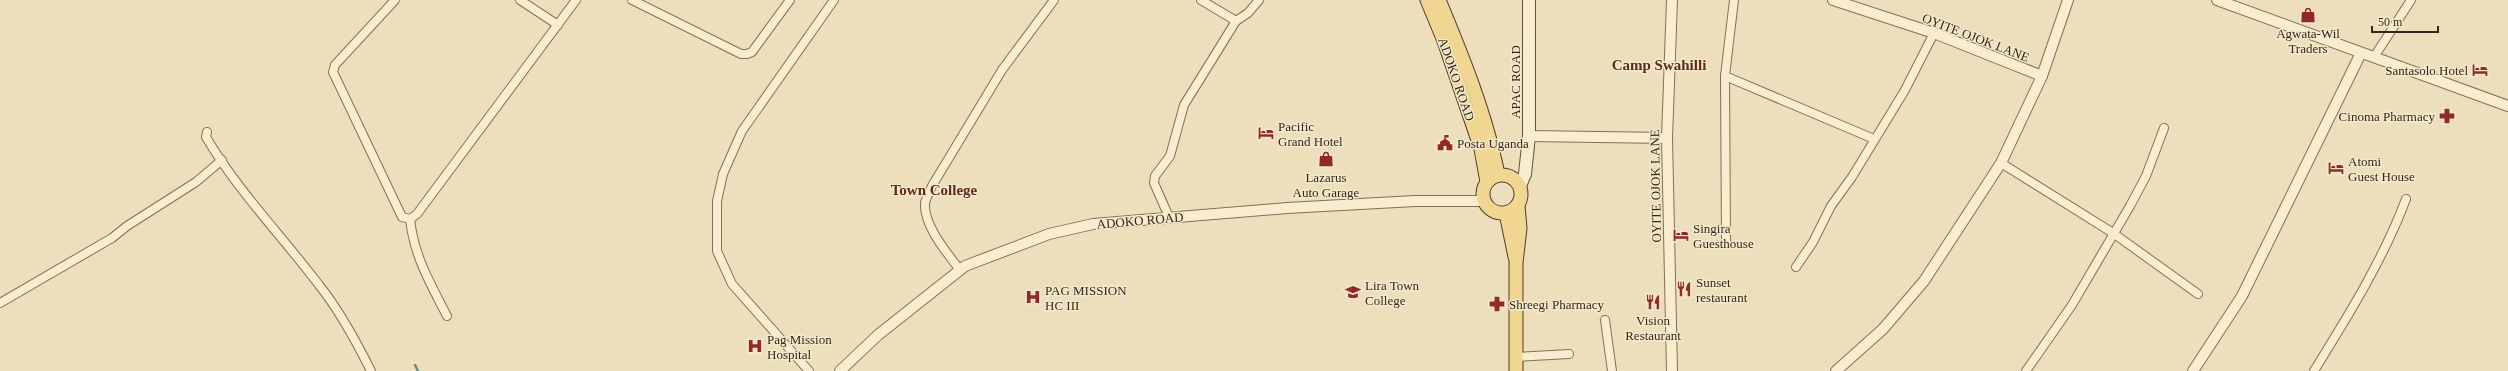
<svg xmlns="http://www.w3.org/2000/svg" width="2508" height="371" font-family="'Times New Roman',serif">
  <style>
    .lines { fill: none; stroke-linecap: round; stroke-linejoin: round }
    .stream { stroke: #688b83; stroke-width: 2.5 }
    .minor-casing { stroke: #846f56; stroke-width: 10 }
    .tertiary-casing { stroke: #846f56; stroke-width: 12 }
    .secondary-casing { stroke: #655039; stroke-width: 14 }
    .primary-casing { stroke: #513d2b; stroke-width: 15 }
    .minor { stroke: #f8edcf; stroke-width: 8 }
    .tertiary { stroke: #f8edcf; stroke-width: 10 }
    .secondary { stroke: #f8edcf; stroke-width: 12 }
    .primary { stroke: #f1d692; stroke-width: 13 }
    .labels { text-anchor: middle; stroke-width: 3; stroke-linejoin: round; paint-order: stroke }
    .poi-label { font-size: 13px; fill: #33271b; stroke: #f4e9cb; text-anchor: start }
    .street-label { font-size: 13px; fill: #33271b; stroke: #f4e9cb }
    .quarter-label { font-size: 15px; font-weight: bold; fill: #5f2a1b; stroke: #f4e9cb }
  </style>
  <rect width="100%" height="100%" fill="#eddfbc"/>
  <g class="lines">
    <path class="stream" d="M 415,365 L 418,371"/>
    <defs>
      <g id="minor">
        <path d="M 395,0 L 335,65 L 333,72 L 402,217 L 410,219 L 417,214 L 576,0"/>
        <path d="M 520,0 L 558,25"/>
        <path d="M 632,0 L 741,54 L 747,54 L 752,52 L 790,0"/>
        <path d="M 1201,0 L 1236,21 L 1248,13 L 1259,0"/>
        <path d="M 2374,57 L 2411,0"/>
        <path d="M 1725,76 L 1874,139"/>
        <path d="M 207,132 L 206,137 C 237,190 282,236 319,285 C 340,311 356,341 371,371"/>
        <path d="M 2001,163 L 2113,233 L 2198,294"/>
        <path d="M 1169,217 L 1154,183 L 1155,176 L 1170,156 L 1184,105 L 1236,21"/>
        <path d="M 410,219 C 414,256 430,283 447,316"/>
        <path d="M 1726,242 L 1725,76 L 1734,0"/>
        <path d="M 1796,267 L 1813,242 L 1831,206 L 1852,177 L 1905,90 L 1934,33"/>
        <path d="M 960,270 C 948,254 923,225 925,203 C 926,198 930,191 932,186 L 1002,70 L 1054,0"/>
        <path d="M 0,303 L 112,238 L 127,226 L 196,182 L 222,160"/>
        <path d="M 1605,320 L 1612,371"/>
        <path d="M 1515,357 L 1569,354"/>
        <path d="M 809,371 L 732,284 L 717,251 L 717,201 L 723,174 L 742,131 L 834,0"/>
        <path d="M 2026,371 L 2072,305 L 2130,206 L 2146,176 L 2164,128"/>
        <path d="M 2314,371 C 2348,316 2383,260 2406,199"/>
      </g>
      <g id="tertiary">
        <path d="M 1672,0 L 1667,138 L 1672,371"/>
        <path d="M 1833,0 L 1934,33 L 2042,76"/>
        <path d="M 2217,0 L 2508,106"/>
        <path d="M 1529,136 L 1667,138"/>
        <path d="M 840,371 L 878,335 L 965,266 L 1049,234 L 1093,224 L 1287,208 L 1415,201 L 1484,201"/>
        <path d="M 1836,371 L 1883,329 L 1924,281 L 2001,163 L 2042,76 L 2068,0"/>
        <path d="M 2193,371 L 2242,296 L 2361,53"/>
      </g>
      <path id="secondary" d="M 1520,186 L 1525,174 L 1529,136 L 1529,0"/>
      <g id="primary">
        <path d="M 1427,0 L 1444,41 L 1481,149 L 1487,182"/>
        <path d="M 1439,0 C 1462,55 1487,117 1498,175"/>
        <circle cx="1502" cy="194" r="19"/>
        <path d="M 1506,213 L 1515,257"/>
        <path d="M 1516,371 L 1516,263 L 1520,228 L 1518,206"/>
      </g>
    </defs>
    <use href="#minor" class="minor-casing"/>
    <use href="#tertiary" class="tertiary-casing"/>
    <use href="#secondary" class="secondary-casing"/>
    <use href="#primary" class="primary-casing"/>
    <use href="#minor" class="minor"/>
    <use href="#tertiary" class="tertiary"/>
    <use href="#secondary" class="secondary"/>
    <use href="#primary" class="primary"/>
  </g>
  <defs>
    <symbol id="shop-bare" viewBox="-9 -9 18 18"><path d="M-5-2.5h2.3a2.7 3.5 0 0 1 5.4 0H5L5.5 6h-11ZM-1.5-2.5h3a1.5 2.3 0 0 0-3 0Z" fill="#922827" stroke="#f4e9cb" stroke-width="2.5" paint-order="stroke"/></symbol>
    <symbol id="hotel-bare" viewBox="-9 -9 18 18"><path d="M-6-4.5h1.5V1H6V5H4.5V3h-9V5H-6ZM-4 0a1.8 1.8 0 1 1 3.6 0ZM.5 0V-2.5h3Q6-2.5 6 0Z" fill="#922827" stroke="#f4e9cb" stroke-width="2.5" paint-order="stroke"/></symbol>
    <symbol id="pharmacy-bare" viewBox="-9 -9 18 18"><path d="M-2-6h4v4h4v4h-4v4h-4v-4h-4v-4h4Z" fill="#922827" stroke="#f4e9cb" stroke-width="2.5" paint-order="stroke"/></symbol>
    <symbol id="civic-bare" viewBox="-9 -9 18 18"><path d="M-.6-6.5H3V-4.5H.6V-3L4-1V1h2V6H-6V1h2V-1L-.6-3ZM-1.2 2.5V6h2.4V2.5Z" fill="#922827" stroke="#f4e9cb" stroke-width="2.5" paint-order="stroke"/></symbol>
    <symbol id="restaurant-bare" viewBox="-9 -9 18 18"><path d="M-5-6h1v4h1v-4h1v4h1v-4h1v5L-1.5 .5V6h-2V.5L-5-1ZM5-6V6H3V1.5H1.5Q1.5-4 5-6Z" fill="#922827" stroke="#f4e9cb" stroke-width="2.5" paint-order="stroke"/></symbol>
    <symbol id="university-bare" viewBox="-9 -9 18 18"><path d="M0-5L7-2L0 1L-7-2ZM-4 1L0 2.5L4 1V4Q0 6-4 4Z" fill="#922827" stroke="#f4e9cb" stroke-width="2.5" paint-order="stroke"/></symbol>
    <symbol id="hospital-bare" viewBox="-9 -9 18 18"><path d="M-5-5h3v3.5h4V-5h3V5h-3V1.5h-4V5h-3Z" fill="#922827" stroke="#f4e9cb" stroke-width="2.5" paint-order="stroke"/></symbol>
  </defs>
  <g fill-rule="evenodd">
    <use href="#shop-bare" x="2297" y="4" width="22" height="22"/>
    <use href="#hotel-bare" x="2469" y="59" width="22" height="22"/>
    <use href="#pharmacy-bare" x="2436" y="105" width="22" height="22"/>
    <use href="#hotel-bare" x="1255" y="122" width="22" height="22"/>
    <use href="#civic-bare" x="1434" y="132" width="22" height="22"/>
    <use href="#shop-bare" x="1315" y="148" width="22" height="22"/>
    <use href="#hotel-bare" x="2325" y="157" width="22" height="22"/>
    <use href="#hotel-bare" x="1670" y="224" width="22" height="22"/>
    <use href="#restaurant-bare" x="1673" y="278" width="22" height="22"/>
    <use href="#university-bare" x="1342" y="281" width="22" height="22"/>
    <use href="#hospital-bare" x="1022" y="286" width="22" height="22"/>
    <use href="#restaurant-bare" x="1642" y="291" width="22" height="22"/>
    <use href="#pharmacy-bare" x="1486" y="293" width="22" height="22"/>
    <use href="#hospital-bare" x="744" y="335" width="22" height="22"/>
  </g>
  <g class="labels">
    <g class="poi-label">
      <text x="2308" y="38" text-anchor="middle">Agwata-Wil<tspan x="2308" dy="15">Traders</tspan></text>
      <text x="2468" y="75" text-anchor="end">Santasolo Hotel</text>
      <text x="2435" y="121" text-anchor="end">Cinoma Pharmacy</text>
      <text x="1278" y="131">Pacific<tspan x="1278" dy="15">Grand Hotel</tspan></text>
      <text x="1457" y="148">Posta Uganda</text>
      <text x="2348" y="166">Atomi<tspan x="2348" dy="15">Guest House</tspan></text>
      <text x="1326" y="182" text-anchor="middle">Lazarus<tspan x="1326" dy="15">Auto Garage</tspan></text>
      <text x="1693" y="233">Singira<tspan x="1693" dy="15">Guesthouse</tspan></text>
      <text x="1696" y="287">Sunset<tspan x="1696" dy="15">restaurant</tspan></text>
      <text x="1365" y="290">Lira Town<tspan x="1365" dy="15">College</tspan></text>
      <text x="1045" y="295">PAG MISSION<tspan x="1045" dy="15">HC III</tspan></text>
      <text x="1509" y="309">Shreegi Pharmacy</text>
      <text x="1653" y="325" text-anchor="middle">Vision<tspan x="1653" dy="15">Restaurant</tspan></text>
      <text x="767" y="344">Pag Mission<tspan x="767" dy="15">Hospital</tspan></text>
    </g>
    <g class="street-label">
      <text transform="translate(1976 37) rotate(21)" y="5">OYITE OJOK LANE</text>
      <text transform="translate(1457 79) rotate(71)" y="5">ADOKO ROAD</text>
      <text transform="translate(1515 82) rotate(-90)" y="5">APAC ROAD</text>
      <text transform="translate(1655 186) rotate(-91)" y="5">OYITE OJOK LANE</text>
      <text transform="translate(1140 220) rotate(-5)" y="5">ADOKO ROAD</text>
    </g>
    <g class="quarter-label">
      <text x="1659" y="70">Camp Swahilli</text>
      <text x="934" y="195">Town College</text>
    </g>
  </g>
  <path d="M2372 26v6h66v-6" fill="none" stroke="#33271b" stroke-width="2"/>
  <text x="2378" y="26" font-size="12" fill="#33271b" stroke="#f4e9cb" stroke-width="3" paint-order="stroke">50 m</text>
</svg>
